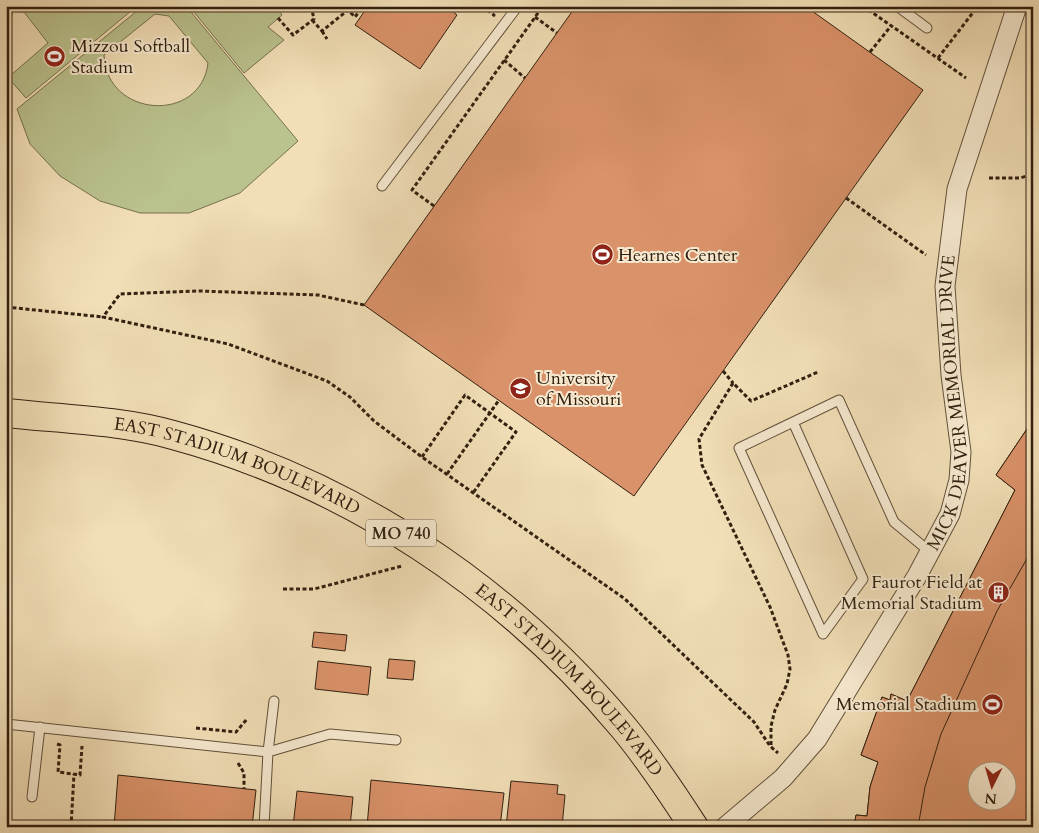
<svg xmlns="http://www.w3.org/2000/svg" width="1039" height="833" font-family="Cardo,serif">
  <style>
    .green { fill: #bac28e; stroke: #76714f; fill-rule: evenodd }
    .building { fill: #da926a; stroke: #312010; fill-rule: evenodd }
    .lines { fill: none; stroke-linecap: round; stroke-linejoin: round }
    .service-casing { stroke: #61503a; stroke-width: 11 }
    .minor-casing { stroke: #61503a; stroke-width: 21 }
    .primary-casing { stroke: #312010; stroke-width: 30 }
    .path { stroke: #312010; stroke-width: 3; stroke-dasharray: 4 2.5; stroke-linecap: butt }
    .service { stroke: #f7ead0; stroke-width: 9 }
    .minor { stroke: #f7ead0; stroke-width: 19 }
    .primary { stroke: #f2dfb7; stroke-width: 28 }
    .labels { text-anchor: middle; stroke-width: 4; stroke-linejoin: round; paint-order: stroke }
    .shield { fill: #f7ead0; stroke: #6c5d4a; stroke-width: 1 }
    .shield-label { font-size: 16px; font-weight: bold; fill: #312010 }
    .poi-label { font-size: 18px; fill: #312010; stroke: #f7ead0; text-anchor: start }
    .street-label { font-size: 18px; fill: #312010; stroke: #f7ead0 }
  </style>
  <rect width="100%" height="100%" fill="#f2dfb7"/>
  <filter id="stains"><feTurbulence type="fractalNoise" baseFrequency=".004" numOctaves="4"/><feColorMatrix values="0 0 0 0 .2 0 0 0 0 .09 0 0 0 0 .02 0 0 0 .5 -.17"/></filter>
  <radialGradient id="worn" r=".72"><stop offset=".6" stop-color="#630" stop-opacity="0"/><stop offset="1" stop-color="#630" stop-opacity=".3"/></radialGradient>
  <g class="green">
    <path d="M 26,6 L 137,6 L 26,98 L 11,81 L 11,75 L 48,43 L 24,12 Z"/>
    <path d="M 143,6 L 186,6 L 298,141 L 240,193 L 189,213 L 140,213 L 100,201 L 60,176 L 30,144 L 17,109 ZM 155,14 L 169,16 L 208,63 C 201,124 106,118 104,55 Z"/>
    <path d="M 189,6 L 275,6 L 282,15 L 268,27 L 284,40 L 244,73 Z"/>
  </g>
  <g class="building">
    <path d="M 368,6 L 446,6 L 457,15 L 420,69 L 355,25 Z"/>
    <path d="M 576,6 L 805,6 L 923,90 L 634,496 L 364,305 Z"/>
    <path d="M 1031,423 L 1033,424 L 1033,827 L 854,827 L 856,815 L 867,816 L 870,787 L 878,762 L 861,755 L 882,697 L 890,700 L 891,694 L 907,701 L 1015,490 L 996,475 ZM 976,770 L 1006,770 L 1006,800 L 976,800 Z"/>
    <path d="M 1031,423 L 1033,424 L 1033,548 L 997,611 L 941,734 L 925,787 L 918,827 L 854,827 L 856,815 L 867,816 L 870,787 L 878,762 L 861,755 L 882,697 L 890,700 L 891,694 L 907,701 L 1015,490 L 996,475 Z"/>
    <path d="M 314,632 L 347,635 L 345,651 L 312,647 Z"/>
    <path d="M 389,659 L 415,661 L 413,680 L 387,678 Z"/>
    <path d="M 318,661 L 371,667 L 368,695 L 315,689 Z"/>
    <path d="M 118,775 L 256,790 L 252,827 L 114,827 Z"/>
    <path d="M 371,780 L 504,793 L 500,827 L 367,827 Z"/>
    <path d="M 511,781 L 558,785 L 557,794 L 565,795 L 562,827 L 506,827 Z"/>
    <path d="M 297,791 L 353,797 L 350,827 L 293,827 Z"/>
    <path d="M 33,824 L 65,827 L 33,827 Z"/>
  </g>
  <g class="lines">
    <defs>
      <g id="service">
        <path d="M 897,6 L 927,28"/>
        <path d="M 382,186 L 518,6"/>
        <path d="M 793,422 L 863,579 L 823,634 L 739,448 L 839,400 L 894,522 L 930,552"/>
        <path d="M 6,724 L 268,752 L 274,701"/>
        <path d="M 32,797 L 40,727"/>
        <path d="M 264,827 L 268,752 L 330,734 L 396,740"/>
      </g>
      <g id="minor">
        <path id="s1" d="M 725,827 L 783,778 L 817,739 L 917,576 L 950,514 L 959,480 L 961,452 L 951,375 L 945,286 L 957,189 L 1017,6"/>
      </g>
      <g id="primary">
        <path id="s2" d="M 6,413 C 61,419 119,420 173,435 C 350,483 506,587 623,727 C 649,758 672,793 694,827"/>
      </g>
    </defs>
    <use href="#service" class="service-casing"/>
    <use href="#minor" class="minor-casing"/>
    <use href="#primary" class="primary-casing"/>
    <g class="path">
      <path d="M 15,6 L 24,12"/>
      <path d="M 482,6 L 495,16"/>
      <path d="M 863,6 L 966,78"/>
      <path d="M 535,17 L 557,33"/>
      <path d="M 278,18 L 293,35 L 314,19 L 311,6"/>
      <path d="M 312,20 L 322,31 L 348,10 L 355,17 L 363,6"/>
      <path d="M 322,31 L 327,39"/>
      <path d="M 870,52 L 891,26"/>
      <path d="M 6,54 L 12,6"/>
      <path d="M 938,58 L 978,6"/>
      <path d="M 504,60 L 525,78"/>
      <path d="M 6,76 L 11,81"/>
      <path d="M 989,178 L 1020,178 L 1033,174"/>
      <path d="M 846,198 L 926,255"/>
      <path d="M 434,206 L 412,190 L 543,6"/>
      <path d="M 364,305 L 318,295 L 199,291 L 120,294 L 103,317 L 228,344 L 327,381 L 350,397 L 374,421 L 422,457 L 625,599 L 754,722 L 770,746 L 778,753"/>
      <path d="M 6,307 L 103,317"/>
      <path d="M 723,371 L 733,383"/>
      <path d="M 422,457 L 465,395 L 516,432 L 473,493"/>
      <path d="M 447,474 L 499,400"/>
      <path d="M 283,589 L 314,589 L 402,566"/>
      <path d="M 196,728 L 236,732 L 247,719"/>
      <path d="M 57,744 L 60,745 L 58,772 L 80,775 L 82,746"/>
      <path d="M 771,745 L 771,726 L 775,710 L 787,684 L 790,669 L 788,655 L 770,607 L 702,465 L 699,439 L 733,383 L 751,401 L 818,372"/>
      <path d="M 238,763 L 244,773 L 244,789"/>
      <path d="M 71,827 L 74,774"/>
    </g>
    <use href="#service" class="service"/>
    <use href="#minor" class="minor"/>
    <use href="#primary" class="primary"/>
  </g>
  <defs>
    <symbol id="stadium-disc" viewBox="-11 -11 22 22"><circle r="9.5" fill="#8f2418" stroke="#f7ead0"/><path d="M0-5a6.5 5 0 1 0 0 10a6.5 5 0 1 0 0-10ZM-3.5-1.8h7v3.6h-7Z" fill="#fff"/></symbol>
    <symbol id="university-disc" viewBox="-11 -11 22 22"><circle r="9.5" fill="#8f2418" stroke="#f7ead0"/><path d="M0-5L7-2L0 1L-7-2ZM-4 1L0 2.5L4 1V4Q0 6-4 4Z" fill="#fff"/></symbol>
    <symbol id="building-disc" viewBox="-11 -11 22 22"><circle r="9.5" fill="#8f2418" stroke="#f7ead0"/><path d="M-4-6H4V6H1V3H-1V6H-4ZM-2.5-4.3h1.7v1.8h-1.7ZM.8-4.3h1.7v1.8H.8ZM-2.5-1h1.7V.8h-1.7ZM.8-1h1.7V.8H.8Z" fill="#fff"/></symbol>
  </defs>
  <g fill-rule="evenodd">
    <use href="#stadium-disc" x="42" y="44" width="25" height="25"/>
    <use href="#stadium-disc" x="590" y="242" width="25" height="25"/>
    <use href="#university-disc" x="508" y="376" width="25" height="25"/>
    <use href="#building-disc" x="986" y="580" width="25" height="25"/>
    <use href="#stadium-disc" x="980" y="692" width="25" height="25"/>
  </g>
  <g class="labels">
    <rect class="shield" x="366" y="519.5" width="70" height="27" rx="4"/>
    <g class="shield-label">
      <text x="401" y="539">MO 740</text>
    </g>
    <g class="poi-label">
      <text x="71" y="52">Mizzou Softball<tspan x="71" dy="21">Stadium</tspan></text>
      <text x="618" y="261">Hearnes Center</text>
      <text x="536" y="384">University<tspan x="536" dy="21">of Missouri</tspan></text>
      <text x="982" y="588" text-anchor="end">Faurot Field at<tspan x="982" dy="21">Memorial Stadium</tspan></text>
      <text x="977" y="710" text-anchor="end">Memorial Stadium</text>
    </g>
    <g class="street-label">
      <text dy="6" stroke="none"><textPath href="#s1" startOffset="500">MICK DEAVER MEMORIAL DRIVE</textPath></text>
      <text dy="6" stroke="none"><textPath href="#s2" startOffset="239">EAST STADIUM BOULEVARD</textPath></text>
      <text dy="6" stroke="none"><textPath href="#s2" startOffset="642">EAST STADIUM BOULEVARD</textPath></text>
    </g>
  </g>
  <rect width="1039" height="833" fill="none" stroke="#f2dfb7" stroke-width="25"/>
  <rect x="8" y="8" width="1024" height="818" fill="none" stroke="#312010" stroke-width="2.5"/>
  <rect x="12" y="12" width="1014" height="808" fill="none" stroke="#312010"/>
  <g transform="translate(992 786) rotate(185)"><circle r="24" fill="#f7ead0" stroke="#a89983"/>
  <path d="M0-4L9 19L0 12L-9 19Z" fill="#8f2418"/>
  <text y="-8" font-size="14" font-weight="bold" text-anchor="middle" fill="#312010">N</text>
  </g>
  <rect width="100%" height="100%" filter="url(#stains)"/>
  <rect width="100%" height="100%" fill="url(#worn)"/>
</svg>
